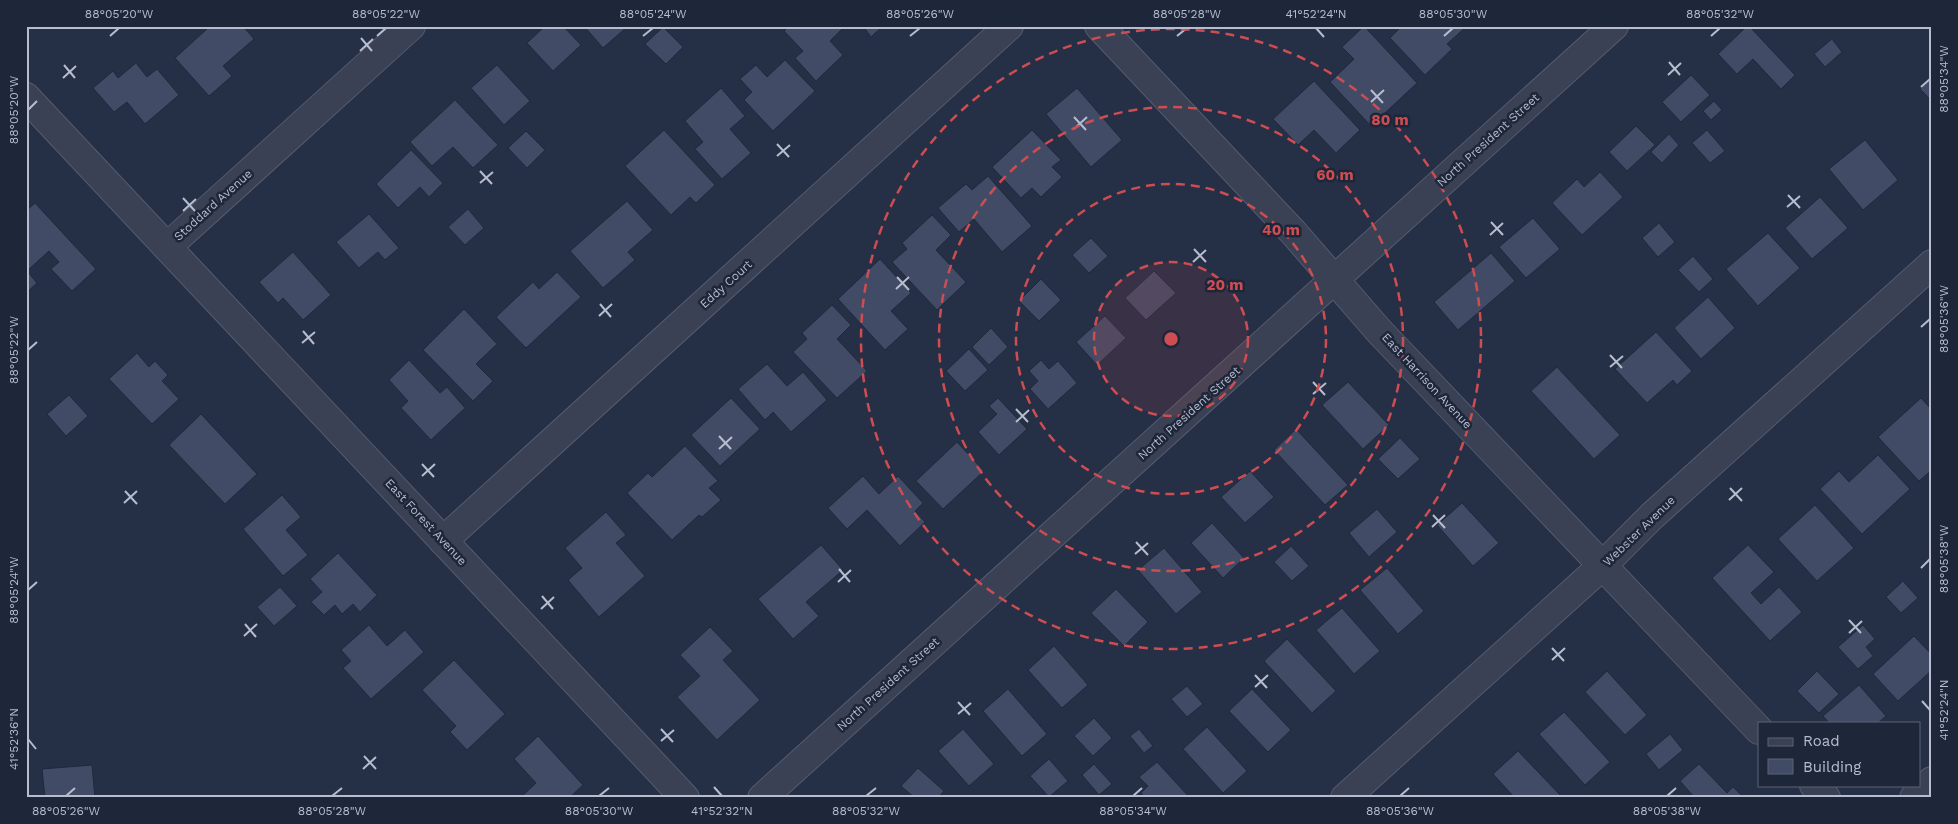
<svg xmlns="http://www.w3.org/2000/svg" width="1958" height="824" font-family="'Work Sans',sans-serif">
  <style>
    .building { fill: #424b65; stroke: #20283c }
    .lines { fill: none; stroke-linecap: round; stroke-linejoin: round }
    .street-casing { stroke: #555c6f; stroke-width: 30 }
    .street { stroke: #3a4154; stroke-width: 28 }
    .ticks { fill: none; stroke: #b7bdce; stroke-width: 2 }
    .ring { fill: none; stroke: #ce4d52; stroke-width: 2.5; stroke-dasharray: 9 6 }
    .labels { text-anchor: middle; stroke-width: 5; stroke-linejoin: round; paint-order: stroke }
    .street-label { font-size: 12px; fill: #b7bdce; stroke: #1e263a }
    .centre { fill: #ce4d52; stroke: #1e263a; stroke-width: 2.5 }
    .ring-label { font-size: 15px; text-anchor: middle; font-weight: bold; fill: #ce4d52; stroke: #1e263a; stroke-width: 5; stroke-linejoin: round; paint-order: stroke }
    .neatline { fill: none; stroke: #b7bdce; stroke-width: 2 }
    .ticks-label { font-size: 12px; text-anchor: middle; fill: #b7bdce }
  </style>
  <rect width="100%" height="100%" fill="#252f45"/>
  <g class="building">
    <path d="M 205,26 L 243,26 L 254,39 L 223,66 L 232,76 L 209,96 L 175,58 L 207,29 Z"/>
    <path d="M 545,26 L 563,26 L 581,45 L 553,71 L 527,43 Z"/>
    <path d="M 584,26 L 628,26 L 603,48 Z"/>
    <path d="M 789,26 L 845,26 L 830,41 L 843,55 L 816,81 L 795,58 L 803,51 L 784,31 Z"/>
    <path d="M 863,26 L 883,26 L 871,37 Z"/>
    <path d="M 1364,26 L 1417,83 L 1371,126 L 1330,82 L 1354,59 L 1342,47 Z"/>
    <path d="M 1402,26 L 1467,26 L 1447,44 L 1452,49 L 1425,75 L 1390,38 Z"/>
    <path d="M 1747,26 L 1749,26 L 1795,75 L 1781,89 L 1753,59 L 1737,74 L 1718,54 Z"/>
    <path d="M 663,27 L 683,47 L 666,64 L 645,44 Z"/>
    <path d="M 1832,39 L 1842,52 L 1825,67 L 1814,54 Z"/>
    <path d="M 785,60 L 815,91 L 773,131 L 744,100 L 752,92 L 740,79 L 756,65 L 767,77 Z"/>
    <path d="M 136,63 L 147,77 L 157,69 L 179,95 L 145,124 L 127,102 L 114,112 L 93,88 L 113,71 L 118,78 Z"/>
    <path d="M 497,65 L 530,101 L 504,125 L 471,88 Z"/>
    <path d="M 1691,75 L 1710,95 L 1681,122 L 1662,102 Z"/>
    <path d="M 1932,78 L 1932,101 L 1920,89 Z"/>
    <path d="M 1314,81 L 1360,130 L 1336,153 L 1314,130 L 1298,145 L 1273,119 Z"/>
    <path d="M 721,88 L 745,116 L 730,129 L 751,153 L 722,179 L 695,149 L 703,142 L 685,121 Z"/>
    <path d="M 1077,88 L 1122,140 L 1091,167 L 1046,114 Z"/>
    <path d="M 455,100 L 498,145 L 473,168 L 453,147 L 432,166 L 410,142 Z"/>
    <path d="M 1714,101 L 1722,110 L 1711,120 L 1703,111 Z"/>
    <path d="M 1636,126 L 1655,145 L 1627,171 L 1609,152 Z"/>
    <path d="M 664,130 L 715,185 L 696,203 L 690,197 L 671,215 L 625,166 Z"/>
    <path d="M 1032,130 L 1061,160 L 1052,167 L 1062,177 L 1041,197 L 1032,188 L 1021,198 L 992,167 Z"/>
    <path d="M 1707,130 L 1725,151 L 1710,163 L 1692,143 Z"/>
    <path d="M 526,131 L 545,150 L 527,168 L 508,148 Z"/>
    <path d="M 1669,134 L 1679,145 L 1662,163 L 1651,152 Z"/>
    <path d="M 1865,140 L 1898,180 L 1863,210 L 1829,169 Z"/>
    <path d="M 411,150 L 443,183 L 429,197 L 420,187 L 398,208 L 376,184 Z"/>
    <path d="M 1600,172 L 1623,197 L 1582,235 L 1552,203 L 1577,179 L 1584,187 Z"/>
    <path d="M 988,176 L 1032,226 L 1002,252 L 974,219 L 959,232 L 938,208 L 966,184 L 972,190 Z"/>
    <path d="M 1820,197 L 1848,228 L 1812,259 L 1785,228 Z"/>
    <path d="M 627,201 L 653,230 L 628,252 L 635,260 L 603,288 L 570,251 Z"/>
    <path d="M 35,203 L 96,269 L 72,291 L 51,269 L 59,262 L 49,251 L 27,271 L 37,283 L 26,293 L 26,211 Z"/>
    <path d="M 468,209 L 484,228 L 465,245 L 448,227 Z"/>
    <path d="M 369,214 L 399,248 L 385,260 L 378,252 L 359,268 L 336,242 Z"/>
    <path d="M 932,215 L 951,235 L 936,250 L 966,282 L 937,310 L 892,262 L 907,249 L 902,243 Z"/>
    <path d="M 1533,218 L 1560,249 L 1526,278 L 1499,247 Z"/>
    <path d="M 1659,223 L 1675,242 L 1658,257 L 1642,238 Z"/>
    <path d="M 1768,233 L 1800,268 L 1758,306 L 1726,269 Z"/>
    <path d="M 1091,238 L 1108,256 L 1089,273 L 1072,255 Z"/>
    <path d="M 293,252 L 331,295 L 303,320 L 283,298 L 278,303 L 259,282 Z"/>
    <path d="M 1491,253 L 1515,281 L 1458,330 L 1434,302 Z"/>
    <path d="M 1693,256 L 1713,279 L 1699,292 L 1678,270 Z"/>
    <path d="M 880,259 L 911,293 L 891,311 L 908,329 L 885,350 L 838,299 Z"/>
    <path d="M 1154,271 L 1176,293 L 1146,320 L 1125,298 Z"/>
    <path d="M 557,272 L 581,297 L 526,348 L 496,317 L 533,282 L 539,289 Z"/>
    <path d="M 1041,279 L 1061,300 L 1039,321 L 1019,301 Z"/>
    <path d="M 1708,297 L 1735,328 L 1701,359 L 1674,328 Z"/>
    <path d="M 832,305 L 851,325 L 837,339 L 867,371 L 837,398 L 793,352 L 807,339 L 802,333 Z"/>
    <path d="M 464,309 L 497,344 L 476,364 L 493,381 L 473,401 L 423,350 Z"/>
    <path d="M 1105,316 L 1126,338 L 1097,365 L 1076,342 Z"/>
    <path d="M 991,328 L 1008,347 L 989,365 L 972,347 Z"/>
    <path d="M 1656,332 L 1692,371 L 1677,385 L 1673,380 L 1647,403 L 1615,369 Z"/>
    <path d="M 969,349 L 988,370 L 965,391 L 946,371 Z"/>
    <path d="M 137,353 L 149,367 L 155,361 L 168,375 L 162,381 L 179,399 L 152,424 L 109,379 Z"/>
    <path d="M 409,360 L 440,393 L 447,387 L 465,408 L 431,440 L 401,408 L 408,401 L 389,380 Z"/>
    <path d="M 1041,360 L 1049,369 L 1058,361 L 1077,383 L 1048,409 L 1030,389 L 1038,381 L 1029,371 Z"/>
    <path d="M 767,364 L 787,386 L 803,372 L 827,400 L 791,432 L 773,412 L 765,420 L 738,389 Z"/>
    <path d="M 1557,367 L 1620,435 L 1594,459 L 1531,391 Z"/>
    <path d="M 1348,382 L 1389,425 L 1363,449 L 1322,405 Z"/>
    <path d="M 69,395 L 88,416 L 66,436 L 47,414 Z"/>
    <path d="M 731,398 L 760,429 L 720,466 L 691,435 Z"/>
    <path d="M 998,398 L 1027,429 L 999,455 L 978,432 L 997,414 L 989,406 Z"/>
    <path d="M 1921,398 L 1932,410 L 1932,470 L 1919,481 L 1878,437 Z"/>
    <path d="M 201,414 L 257,474 L 225,504 L 169,445 Z"/>
    <path d="M 1296,429 L 1348,485 L 1325,505 L 1274,450 Z"/>
    <path d="M 1400,438 L 1420,459 L 1398,479 L 1378,459 Z"/>
    <path d="M 957,442 L 984,471 L 943,509 L 916,481 Z"/>
    <path d="M 685,446 L 718,481 L 709,488 L 721,500 L 702,517 L 699,515 L 672,540 L 627,493 L 648,473 L 652,477 Z"/>
    <path d="M 1878,455 L 1910,489 L 1862,534 L 1820,489 L 1839,471 L 1849,482 Z"/>
    <path d="M 1250,471 L 1274,497 L 1245,523 L 1221,497 Z"/>
    <path d="M 863,476 L 879,494 L 898,476 L 923,503 L 915,511 L 925,522 L 900,546 L 867,510 L 847,529 L 828,508 Z"/>
    <path d="M 282,495 L 301,517 L 286,530 L 308,555 L 283,576 L 243,529 Z"/>
    <path d="M 1462,503 L 1499,543 L 1473,566 L 1437,525 Z"/>
    <path d="M 1815,505 L 1854,548 L 1817,581 L 1778,539 Z"/>
    <path d="M 1377,509 L 1397,532 L 1369,557 L 1349,533 Z"/>
    <path d="M 606,512 L 626,535 L 616,543 L 645,576 L 599,617 L 568,580 L 582,568 L 565,548 Z"/>
    <path d="M 1212,523 L 1244,558 L 1223,578 L 1191,543 Z"/>
    <path d="M 821,545 L 843,570 L 806,602 L 819,616 L 793,639 L 758,599 Z"/>
    <path d="M 1748,545 L 1774,572 L 1751,593 L 1761,604 L 1779,587 L 1802,612 L 1770,641 L 1712,578 Z"/>
    <path d="M 1291,546 L 1309,566 L 1292,581 L 1274,562 Z"/>
    <path d="M 1164,548 L 1202,592 L 1176,614 L 1138,570 Z"/>
    <path d="M 338,553 L 377,595 L 360,612 L 353,604 L 342,614 L 335,605 L 324,615 L 311,602 L 322,592 L 310,579 Z"/>
    <path d="M 1387,568 L 1424,611 L 1398,634 L 1360,590 Z"/>
    <path d="M 1903,581 L 1918,598 L 1901,613 L 1886,597 Z"/>
    <path d="M 280,587 L 297,606 L 274,626 L 257,607 Z"/>
    <path d="M 1116,589 L 1148,622 L 1124,646 L 1091,613 Z"/>
    <path d="M 1342,608 L 1380,651 L 1354,674 L 1316,630 Z"/>
    <path d="M 369,625 L 387,646 L 405,630 L 424,652 L 371,699 L 343,668 L 351,661 L 341,650 Z"/>
    <path d="M 1863,625 L 1875,639 L 1866,647 L 1873,656 L 1858,669 L 1838,647 Z"/>
    <path d="M 710,627 L 733,651 L 723,660 L 760,700 L 717,740 L 677,697 L 700,676 L 680,655 Z"/>
    <path d="M 1914,636 L 1932,655 L 1932,670 L 1898,701 L 1873,674 Z"/>
    <path d="M 1287,639 L 1336,691 L 1312,713 L 1264,661 Z"/>
    <path d="M 1054,646 L 1088,685 L 1062,708 L 1028,670 Z"/>
    <path d="M 454,660 L 505,714 L 467,750 L 450,732 L 456,726 L 422,690 Z"/>
    <path d="M 1607,671 L 1647,715 L 1625,735 L 1585,692 Z"/>
    <path d="M 1817,671 L 1839,694 L 1819,713 L 1797,691 Z"/>
    <path d="M 1859,685 L 1886,716 L 1878,723 L 1829,723 L 1823,716 Z"/>
    <path d="M 1187,686 L 1203,704 L 1187,717 L 1171,699 Z"/>
    <path d="M 1008,689 L 1047,734 L 1022,756 L 983,711 Z"/>
    <path d="M 1252,689 L 1291,730 L 1268,752 L 1229,711 Z"/>
    <path d="M 1564,712 L 1610,762 L 1585,785 L 1539,734 Z"/>
    <path d="M 1094,718 L 1112,738 L 1093,756 L 1074,736 Z"/>
    <path d="M 1207,727 L 1247,771 L 1223,793 L 1183,749 Z"/>
    <path d="M 963,729 L 994,764 L 969,786 L 938,751 Z"/>
    <path d="M 1139,729 L 1153,746 L 1144,753 L 1130,736 Z"/>
    <path d="M 1670,734 L 1683,750 L 1659,770 L 1646,754 Z"/>
    <path d="M 538,736 L 583,785 L 569,798 L 520,798 L 536,783 L 514,759 Z"/>
    <path d="M 1518,751 L 1563,798 L 1515,798 L 1493,774 Z"/>
    <path d="M 1049,759 L 1068,781 L 1049,797 L 1030,776 Z"/>
    <path d="M 1157,762 L 1190,798 L 1145,798 L 1141,793 L 1148,786 L 1139,777 Z"/>
    <path d="M 1094,764 L 1112,784 L 1099,795 L 1082,775 Z"/>
    <path d="M 1699,764 L 1727,793 L 1733,787 L 1744,798 L 1695,798 L 1680,781 Z"/>
    <path d="M 92,765 L 95,798 L 45,798 L 42,769 Z"/>
    <path d="M 918,768 L 944,791 L 938,798 L 915,798 L 901,786 Z"/>
  </g>
  <g class="lines">
    <defs>
      <g id="street">
        <path d="M 1099,26 L 1293,232 L 1379,331 L 1759,730"/>
        <path d="M 26,97 L 685,798"/>
        <path d="M 167,247 L 411,26"/>
        <path d="M 443,541 L 1009,26"/>
        <path d="M 1814,785 L 1826,798"/>
        <path d="M 762,798 L 1614,26"/>
        <path d="M 1345,798 L 1602,566 L 1652,516 L 1932,264"/>
        <path d="M 1914,798 L 1932,781"/>
      </g>
    </defs>
    <use href="#street" class="street-casing"/>
    <use href="#street" class="street"/>
  </g>
  <path class="ticks" d="M 1316,28 L 1324,37M 110,36 L 119,28M 377,36 L 386,28M 643,36 L 653,28M 910,36 L 920,28M 1177,36 L 1187,28M 1444,36 L 1453,28M 1711,36 L 1720,28M 361,38 L 372,51M 360,51 L 373,39M 1669,62 L 1680,75M 64,65 L 75,78M 1668,75 L 1681,63M 63,78 L 76,66M 1921,87 L 1930,79M 1371,90 L 1383,103M 1371,102 L 1384,90M 28,110 L 37,101M 1074,117 L 1086,130M 1074,129 L 1087,117M 777,144 L 789,157M 777,156 L 790,145M 480,171 L 492,184M 480,183 L 493,172M 1788,195 L 1800,208M 183,198 L 195,211M 1787,207 L 1800,196M 183,211 L 196,199M 1491,222 L 1503,235M 1490,235 L 1503,223M 1194,249 L 1206,262M 1193,262 L 1206,250M 897,277 L 909,290M 896,289 L 909,277M 600,304 L 611,317M 599,316 L 612,304M 1921,327 L 1930,319M 303,331 L 314,344M 302,343 L 315,332M 28,350 L 37,342M 1610,355 L 1622,368M 1610,367 L 1623,356M 1313,382 L 1325,395M 1313,394 L 1326,383M 1016,409 L 1028,422M 1016,422 L 1029,410M 719,436 L 731,449M 719,449 L 732,437M 422,464 L 434,477M 422,476 L 435,464M 1730,488 L 1742,501M 125,491 L 137,504M 1729,500 L 1742,488M 124,503 L 137,491M 1433,515 L 1445,528M 1432,527 L 1445,515M 1136,542 L 1148,555M 1135,554 L 1148,543M 1921,568 L 1930,559M 839,569 L 850,582M 838,582 L 851,570M 28,590 L 37,582M 542,596 L 553,609M 541,609 L 554,597M 1849,620 L 1861,633M 245,624 L 256,637M 1849,633 L 1862,621M 244,636 L 257,624M 1552,648 L 1564,661M 1552,660 L 1565,648M 1255,675 L 1267,688M 1255,687 L 1268,675M 1922,701 L 1930,710M 958,702 L 970,715M 958,714 L 971,703M 661,729 L 673,742M 28,739 L 36,749M 661,741 L 674,730M 364,756 L 376,769M 363,769 L 376,757M 714,787 L 722,796M 66,796 L 75,788M 332,796 L 342,788M 599,796 L 609,788M 866,796 L 876,788M 1133,796 L 1142,788M 1400,796 L 1409,788M 1667,796 L 1676,788"/>
  <circle cx="1171" cy="339" r="77" fill="#ce4d52" fill-opacity=".12"/>
  <g class="ring">
    <circle cx="1171" cy="339" r="77"/>
    <circle cx="1171" cy="339" r="155"/>
    <circle cx="1171" cy="339" r="232"/>
    <circle cx="1171" cy="339" r="310"/>
  </g>
  <g class="labels">
    <g class="street-label">
      <text transform="translate(1488 140) rotate(-42)" y="4">North President Street</text>
      <text transform="translate(213 205) rotate(-42)" y="4">Stoddard Avenue</text>
      <text transform="translate(726 284) rotate(-42)" y="4">Eddy Court</text>
      <text transform="translate(1427 381) rotate(47)" y="4">East Harrison Avenue</text>
      <text transform="translate(1189 413) rotate(-42)" y="4">North President Street</text>
      <text transform="translate(426 522) rotate(47)" y="4">East Forest Avenue</text>
      <text transform="translate(1639 531) rotate(-44)" y="4">Webster Avenue</text>
      <text transform="translate(888 684) rotate(-42)" y="4">North President Street</text>
    </g>
  </g>
  <circle cx="1171" cy="339" r="8" class="centre"/>
  <g class="ring-label">
    <text x="1390" y="125">80 m</text>
    <text x="1335" y="180">60 m</text>
    <text x="1281" y="235">40 m</text>
    <text x="1225" y="290">20 m</text>
  </g>
  <rect width="1958" height="824" fill="none" stroke="#1e263a" stroke-width="55"/>
  <rect x="1758" y="722" width="162" height="65" fill="#1e263a" stroke="#5b6275"/>
  <rect x="1768" y="738" width="25" height="8" fill="#3a4154" stroke="#5b6275"/>
  <text x="1803" y="746" font-size="15" fill="#b7bdce">Road</text>
  <rect x="1768" y="759" width="25" height="15" fill="#424b65" stroke="#5b6275"/>
  <text x="1803" y="772" font-size="15" fill="#b7bdce">Building</text>
  <rect x="28" y="28" width="1902" height="768" class="neatline"/>
  <g class="ticks-label">
    <text x="119" y="18">88°05'20"W</text>
    <text x="386" y="18">88°05'22"W</text>
    <text x="653" y="18">88°05'24"W</text>
    <text x="920" y="18">88°05'26"W</text>
    <text x="1187" y="18">88°05'28"W</text>
    <text x="1316" y="18">41°52'24"N</text>
    <text x="1453" y="18">88°05'30"W</text>
    <text x="1720" y="18">88°05'32"W</text>
    <text transform="translate(1944 79) rotate(-90)" y="4">88°05'34"W</text>
    <text transform="translate(14 110) rotate(-90)" y="4">88°05'20"W</text>
    <text transform="translate(1944 319) rotate(-90)" y="4">88°05'36"W</text>
    <text transform="translate(14 350) rotate(-90)" y="4">88°05'22"W</text>
    <text transform="translate(1944 559) rotate(-90)" y="4">88°05'38"W</text>
    <text transform="translate(14 590) rotate(-90)" y="4">88°05'24"W</text>
    <text transform="translate(1944 710) rotate(-90)" y="4">41°52'24"N</text>
    <text transform="translate(14 739) rotate(-90)" y="4">41°52'36"N</text>
    <text x="66" y="815">88°05'26"W</text>
    <text x="332" y="815">88°05'28"W</text>
    <text x="599" y="815">88°05'30"W</text>
    <text x="722" y="815">41°52'32"N</text>
    <text x="866" y="815">88°05'32"W</text>
    <text x="1133" y="815">88°05'34"W</text>
    <text x="1400" y="815">88°05'36"W</text>
    <text x="1667" y="815">88°05'38"W</text>
  </g>
</svg>
